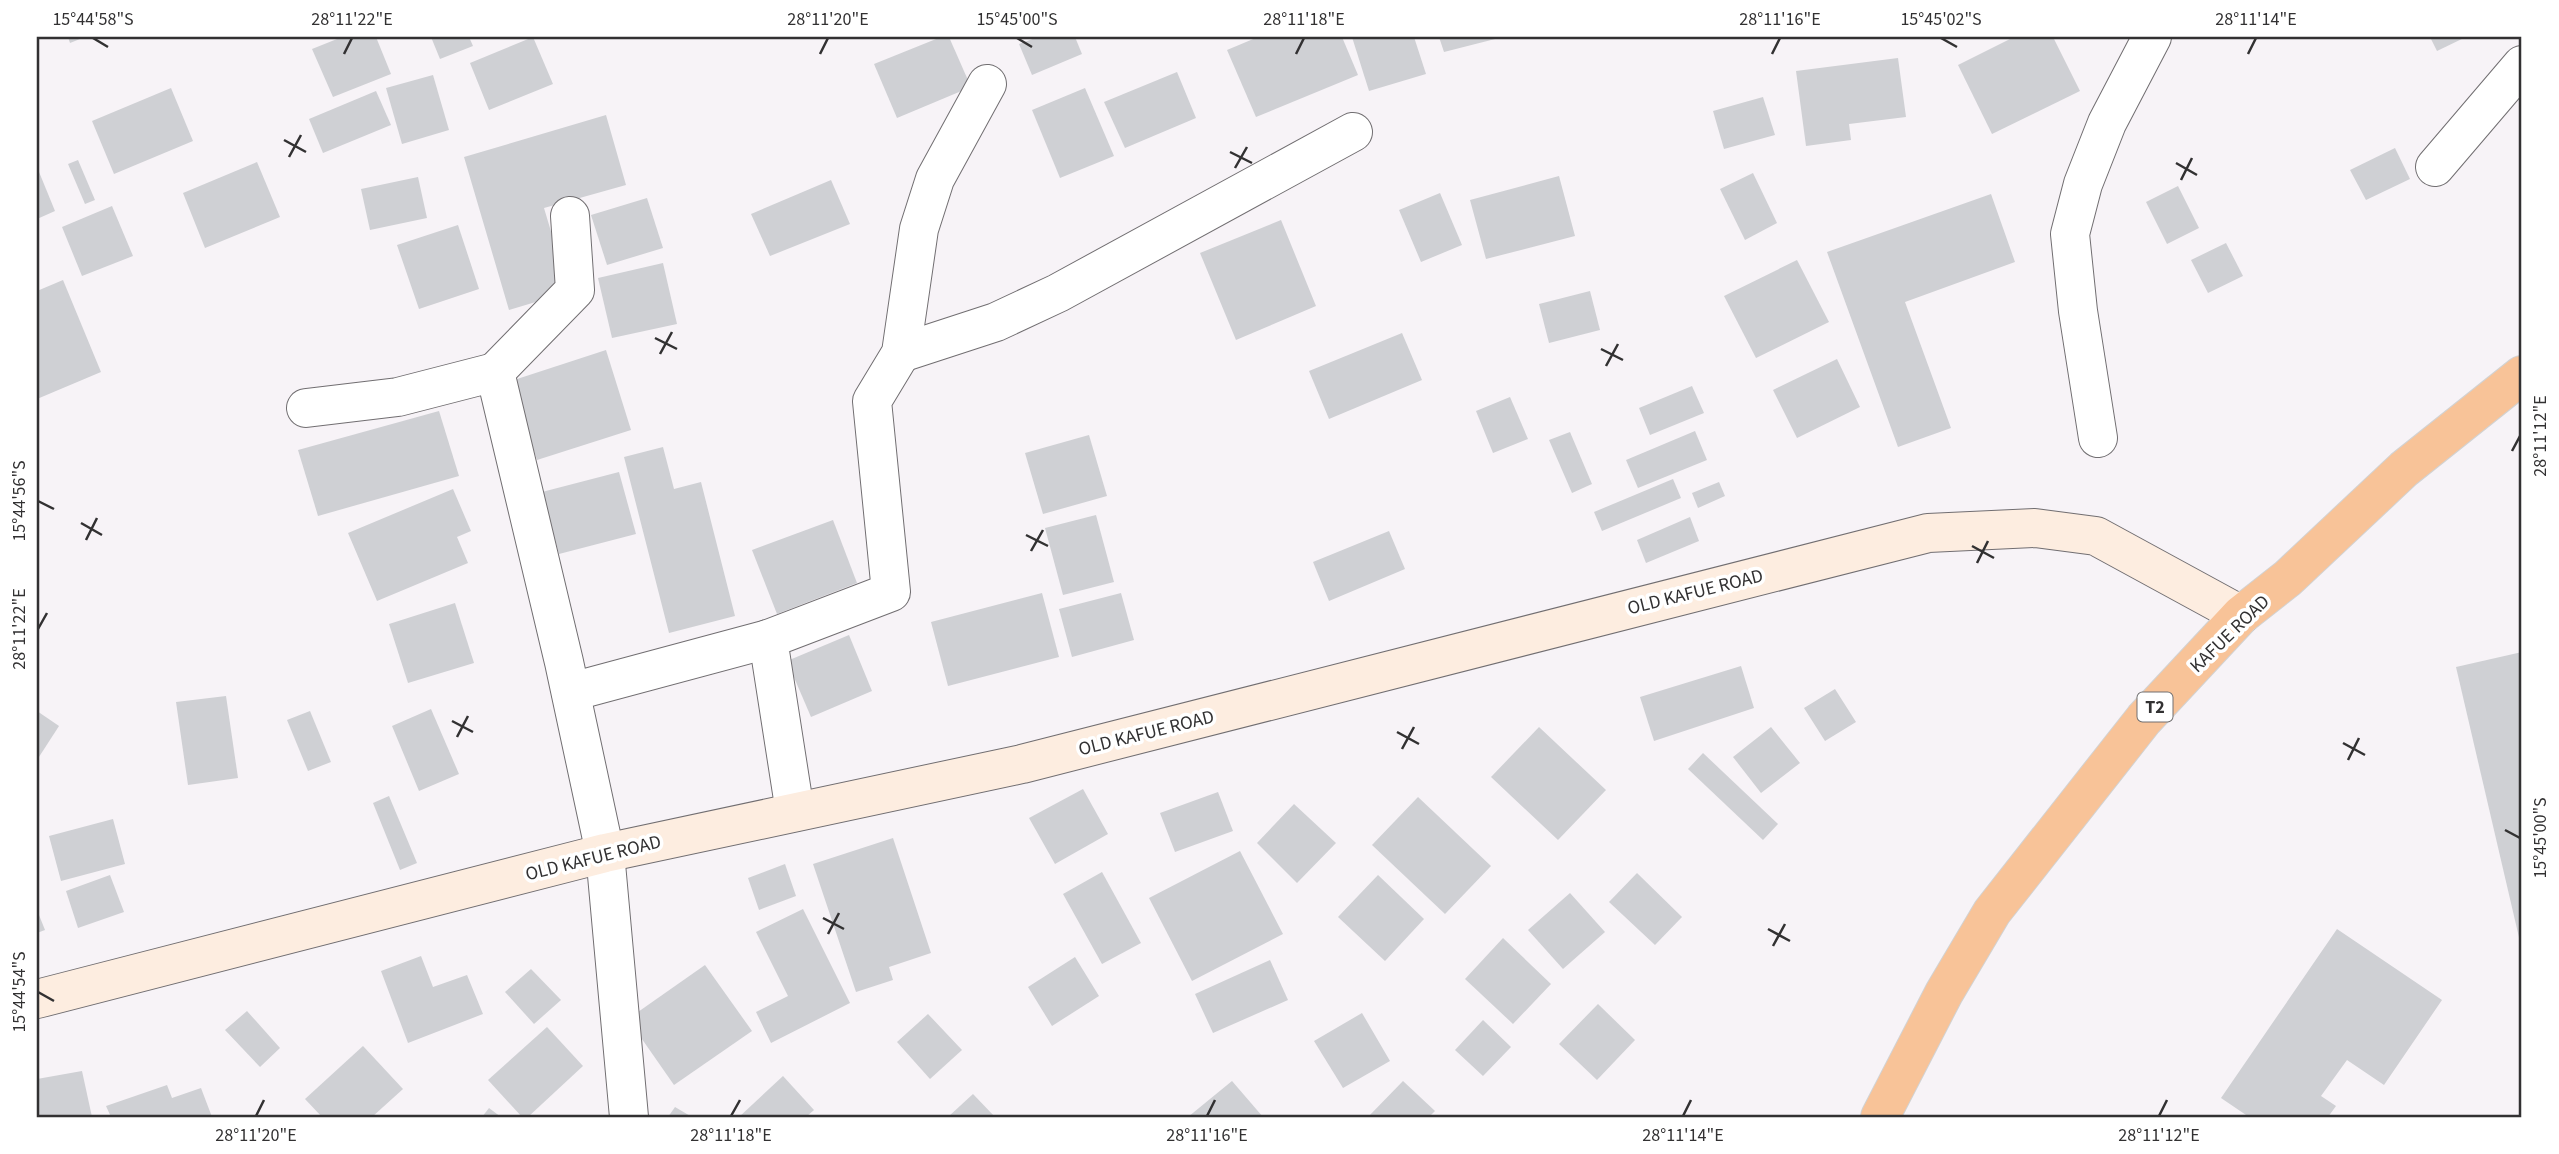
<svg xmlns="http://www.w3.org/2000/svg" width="2559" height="1154" font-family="'Source Sans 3',sans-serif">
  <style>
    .building { fill: #cfd0d4 }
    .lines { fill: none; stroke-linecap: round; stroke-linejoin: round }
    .street-casing { stroke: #716e71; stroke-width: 40 }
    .secondary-casing { stroke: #716e71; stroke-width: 40 }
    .highway-casing { stroke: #d2d2d2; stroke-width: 40 }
    .street { stroke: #fff; stroke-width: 38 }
    .secondary { stroke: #fdede0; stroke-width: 38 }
    .highway { stroke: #f8c398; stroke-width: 38 }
    .ticks { fill: none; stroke: #323132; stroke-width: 2.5 }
    .labels { text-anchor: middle; stroke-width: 7; stroke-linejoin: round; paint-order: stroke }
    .shield { fill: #fff; stroke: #706f70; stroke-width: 2 }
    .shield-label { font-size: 18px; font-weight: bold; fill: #323132 }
    .street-label { font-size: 19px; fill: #323132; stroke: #fff }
    .neatline { fill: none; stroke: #323132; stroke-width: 2.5 }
    .ticks-label { font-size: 18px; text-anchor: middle; fill: #323132 }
  </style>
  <rect width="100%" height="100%" fill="#f7f3f7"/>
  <g class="building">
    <path d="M 68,37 L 85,37 L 70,43 Z"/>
    <path d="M 342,37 L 376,37 L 391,74 L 333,97 L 312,49 Z"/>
    <path d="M 431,37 L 469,37 L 473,46 L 440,59 Z"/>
    <path d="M 533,37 L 553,84 L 489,110 L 470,63 Z"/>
    <path d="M 941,37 L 949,37 L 971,87 L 897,118 L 874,64 Z"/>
    <path d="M 1038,37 L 1075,37 L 1082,54 L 1032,75 L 1019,44 Z"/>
    <path d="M 1258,37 L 1342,37 L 1358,75 L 1256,117 L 1227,50 Z"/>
    <path d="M 1352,37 L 1414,37 L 1426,74 L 1369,91 Z"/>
    <path d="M 1439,37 L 1499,37 L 1499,38 L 1444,52 Z"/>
    <path d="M 2014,37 L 2053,37 L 2080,91 L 1992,134 L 1958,65 Z"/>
    <path d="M 2430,37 L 2466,37 L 2437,51 Z"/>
    <path d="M 1898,58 L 1906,117 L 1849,124 L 1851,140 L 1806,146 L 1796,71 Z"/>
    <path d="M 1177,72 L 1196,118 L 1125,148 L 1104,102 Z"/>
    <path d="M 433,75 L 449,130 L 402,144 L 386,88 Z"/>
    <path d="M 171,88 L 193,141 L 114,174 L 92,121 Z"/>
    <path d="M 1085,88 L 1114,156 L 1060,178 L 1032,110 Z"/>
    <path d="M 376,91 L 391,125 L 323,153 L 309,119 Z"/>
    <path d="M 1763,97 L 1775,135 L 1724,149 L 1713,111 Z"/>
    <path d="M 606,115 L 626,185 L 544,208 L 569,292 L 509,310 L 464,157 Z"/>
    <path d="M 2395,148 L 2410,179 L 2366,200 L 2350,170 Z"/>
    <path d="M 78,160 L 95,200 L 85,204 L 68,164 Z"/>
    <path d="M 257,162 L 280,217 L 205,248 L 183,193 Z"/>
    <path d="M 37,167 L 55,211 L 37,219 Z"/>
    <path d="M 1753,173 L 1777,223 L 1745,240 L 1720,189 Z"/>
    <path d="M 1559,176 L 1575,236 L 1486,259 L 1470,200 Z"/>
    <path d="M 418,177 L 427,218 L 370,230 L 361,189 Z"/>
    <path d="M 831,180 L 850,224 L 770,256 L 751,214 Z"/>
    <path d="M 2178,186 L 2199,228 L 2167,244 L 2146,202 Z"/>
    <path d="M 1440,193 L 1462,245 L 1421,262 L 1399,210 Z"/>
    <path d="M 1991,194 L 2015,262 L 1905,302 L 1951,428 L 1898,447 L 1827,252 Z"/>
    <path d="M 647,198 L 663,248 L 607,265 L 591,215 Z"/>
    <path d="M 112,206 L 133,256 L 82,276 L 62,227 Z"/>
    <path d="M 1281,220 L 1316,306 L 1236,340 L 1200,253 Z"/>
    <path d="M 458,225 L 479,289 L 419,309 L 397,245 Z"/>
    <path d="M 2226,243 L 2243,276 L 2208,293 L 2191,260 Z"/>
    <path d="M 1797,260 L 1829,322 L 1756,358 L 1724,296 Z"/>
    <path d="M 663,263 L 677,324 L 612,338 L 598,278 Z"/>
    <path d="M 63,280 L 101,372 L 37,399 L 37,291 Z"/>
    <path d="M 1590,291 L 1600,330 L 1549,343 L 1539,304 Z"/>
    <path d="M 1402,333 L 1422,380 L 1329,419 L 1309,371 Z"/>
    <path d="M 606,350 L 631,430 L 537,460 L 511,381 Z"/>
    <path d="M 1837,359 L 1860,407 L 1797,438 L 1773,390 Z"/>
    <path d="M 1692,386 L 1704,413 L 1650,435 L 1639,408 Z"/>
    <path d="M 1510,397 L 1528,439 L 1493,453 L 1476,411 Z"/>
    <path d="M 439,411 L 459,476 L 318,516 L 298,450 Z"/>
    <path d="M 1695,431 L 1707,460 L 1638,488 L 1626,460 Z"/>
    <path d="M 1570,432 L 1592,484 L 1572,493 L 1549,440 Z"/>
    <path d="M 1089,435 L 1107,496 L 1043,514 L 1025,453 Z"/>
    <path d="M 663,447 L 674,489 L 701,482 L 735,616 L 669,633 L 624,457 Z"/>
    <path d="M 619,472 L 636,534 L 559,554 L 542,492 Z"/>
    <path d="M 1673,479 L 1681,498 L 1602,531 L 1594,512 Z"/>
    <path d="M 1719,482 L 1725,496 L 1698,508 L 1692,493 Z"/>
    <path d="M 453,489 L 471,531 L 457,537 L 468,563 L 377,601 L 348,533 Z"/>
    <path d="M 1096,515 L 1114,582 L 1063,595 L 1045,528 Z"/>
    <path d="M 1690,517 L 1699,541 L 1646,563 L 1637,540 Z"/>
    <path d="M 833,520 L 857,583 L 777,614 L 752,550 Z"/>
    <path d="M 1389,531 L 1405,569 L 1329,601 L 1313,562 Z"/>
    <path d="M 1042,593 L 1059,657 L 948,686 L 931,622 Z"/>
    <path d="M 1121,593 L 1134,640 L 1072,657 L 1059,609 Z"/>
    <path d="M 455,603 L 474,663 L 408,683 L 389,624 Z"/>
    <path d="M 849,635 L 872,691 L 811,717 L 787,661 Z"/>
    <path d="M 2522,652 L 2522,946 L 2521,946 L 2456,667 Z"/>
    <path d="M 1741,666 L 1754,708 L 1654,741 L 1640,697 Z"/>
    <path d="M 1835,689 L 1856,722 L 1825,741 L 1804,708 Z"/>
    <path d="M 226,696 L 238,778 L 188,785 L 176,702 Z"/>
    <path d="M 431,709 L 459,774 L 419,791 L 392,726 Z"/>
    <path d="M 37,711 L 59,726 L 37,760 Z"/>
    <path d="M 310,711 L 331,762 L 308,771 L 287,720 Z"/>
    <path d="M 1539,727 L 1606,790 L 1558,840 L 1491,777 Z"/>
    <path d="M 1771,727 L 1800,763 L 1761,793 L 1733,757 Z"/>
    <path d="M 1703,753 L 1778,824 L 1763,840 L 1688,769 Z"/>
    <path d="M 1083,789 L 1108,834 L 1055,864 L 1029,818 Z"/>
    <path d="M 1218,792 L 1233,831 L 1175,852 L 1160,813 Z"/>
    <path d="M 389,796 L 417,863 L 400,870 L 373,803 Z"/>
    <path d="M 1418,797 L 1491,866 L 1445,914 L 1372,845 Z"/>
    <path d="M 1294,804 L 1336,843 L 1297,883 L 1257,843 Z"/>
    <path d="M 113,819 L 125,864 L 61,881 L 49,836 Z"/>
    <path d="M 893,838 L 931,953 L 889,967 L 893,980 L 856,992 L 813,864 Z"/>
    <path d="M 1240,851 L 1283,934 L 1192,981 L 1149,898 Z"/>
    <path d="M 785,864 L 796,896 L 759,910 L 748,878 Z"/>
    <path d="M 1102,872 L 1141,943 L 1102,964 L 1063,894 Z"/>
    <path d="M 1637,873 L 1682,917 L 1655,945 L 1609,902 Z"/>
    <path d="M 110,875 L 124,912 L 78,928 L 66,891 Z"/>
    <path d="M 1378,875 L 1424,919 L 1385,961 L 1338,917 Z"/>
    <path d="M 1570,893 L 1605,932 L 1563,969 L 1528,930 Z"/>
    <path d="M 803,909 L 850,1003 L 771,1043 L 756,1012 L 788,996 L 756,932 Z"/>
    <path d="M 37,910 L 45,930 L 37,933 Z"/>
    <path d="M 2337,929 L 2442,1000 L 2384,1085 L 2347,1060 L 2321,1096 L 2336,1106 L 2328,1117 L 2249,1117 L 2221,1098 Z"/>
    <path d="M 1503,938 L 1551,984 L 1513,1024 L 1465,979 Z"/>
    <path d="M 421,956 L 433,987 L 467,975 L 483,1014 L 408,1043 L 381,971 Z"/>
    <path d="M 1075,957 L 1099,996 L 1052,1026 L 1028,987 Z"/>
    <path d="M 1270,960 L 1288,1000 L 1213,1033 L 1195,994 Z"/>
    <path d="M 705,965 L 752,1031 L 674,1085 L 628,1019 Z"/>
    <path d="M 531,969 L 561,1000 L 534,1024 L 505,992 Z"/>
    <path d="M 1598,1004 L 1635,1040 L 1597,1080 L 1559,1044 Z"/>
    <path d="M 247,1011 L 280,1048 L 260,1067 L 225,1030 Z"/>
    <path d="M 1362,1013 L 1390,1061 L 1343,1088 L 1314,1041 Z"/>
    <path d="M 928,1014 L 962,1050 L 930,1079 L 897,1042 Z"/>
    <path d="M 1483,1020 L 1511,1047 L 1483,1076 L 1455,1050 Z"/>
    <path d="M 547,1027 L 583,1066 L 528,1117 L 522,1117 L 488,1080 Z"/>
    <path d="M 363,1046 L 403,1089 L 372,1117 L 322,1117 L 305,1099 Z"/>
    <path d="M 82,1071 L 92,1117 L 37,1117 L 37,1079 Z"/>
    <path d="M 783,1076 L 814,1110 L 806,1117 L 739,1117 Z"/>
    <path d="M 1232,1081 L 1263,1117 L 1188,1117 Z"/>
    <path d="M 1403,1081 L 1435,1111 L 1429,1117 L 1368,1117 Z"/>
    <path d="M 167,1085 L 172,1098 L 201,1088 L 212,1117 L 111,1117 L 106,1106 Z"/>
    <path d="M 973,1094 L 995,1117 L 948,1117 Z"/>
    <path d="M 675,1107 L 692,1117 L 668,1117 Z"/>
    <path d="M 489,1108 L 501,1117 L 482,1117 Z"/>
  </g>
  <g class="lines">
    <defs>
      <g id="street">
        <path d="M 2435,167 L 2522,65"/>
        <path d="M 570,216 L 575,290 L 495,372 L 564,662 L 605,853 L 629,1117"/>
        <path d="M 901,353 L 996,322 L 1058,293 L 1353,132"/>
        <path d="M 306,408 L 398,397 L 495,372"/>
        <path d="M 2098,438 L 2078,311 L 2070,234 L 2083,184 L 2107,123 L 2152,37"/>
        <path d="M 571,692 L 768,639"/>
        <path d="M 795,812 L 768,639 L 891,592 L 872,401 L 901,353 L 919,229 L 935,179 L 987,84"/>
      </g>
      <path id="secondary" d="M 37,999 L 605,853 L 1022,764 L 1928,533 L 2035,528 L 2096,536 L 2241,615"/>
      <path id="highway" d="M 1880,1117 L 1944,993 L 1992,912 L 2144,719 L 2241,615 L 2288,578 L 2404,469 L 2522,375"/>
    </defs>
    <use href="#street" class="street-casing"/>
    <use href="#secondary" class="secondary-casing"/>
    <use href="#highway" class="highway-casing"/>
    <use href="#street" class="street"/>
    <use href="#secondary" class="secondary"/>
    <use href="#highway" class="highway"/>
  </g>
  <path class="ticks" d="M 93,38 L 108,47M 1017,38 L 1032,47M 1941,38 L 1957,47M 344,54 L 352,38M 820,54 L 828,38M 1296,54 L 1304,38M 1772,54 L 1780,38M 2248,54 L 2256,38M 284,140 L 306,152M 1230,152 L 1252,163M 289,157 L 301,135M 2176,163 L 2197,175M 1235,168 L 1247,147M 2181,180 L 2192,158M 655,338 L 677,349M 1601,349 L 1623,360M 660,354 L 672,332M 1606,366 L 1618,344M 2512,451 L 2520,436M 38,501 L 54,509M 81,523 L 102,535M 1026,535 L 1048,546M 86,540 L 97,518M 1972,546 L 1994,558M 1031,551 L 1043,530M 1977,563 L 1988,541M 38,629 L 47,613M 452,721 L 473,732M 1397,732 L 1419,744M 457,737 L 468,716M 2343,743 L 2365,755M 1402,749 L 1414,727M 2348,760 L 2359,738M 2505,830 L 2520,838M 823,918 L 844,929M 1768,929 L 1790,941M 828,934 L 839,913M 1773,946 L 1785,924M 38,992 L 54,1001M 256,1116 L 264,1100M 731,1116 L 740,1100M 1207,1116 L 1215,1100M 1683,1116 L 1691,1100M 2159,1116 L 2167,1100"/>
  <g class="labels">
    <rect class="shield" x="2137.5" y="692.5" width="35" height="29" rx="5"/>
    <g class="shield-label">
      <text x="2155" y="713">T2</text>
    </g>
    <g class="street-label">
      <text transform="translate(1695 591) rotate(-14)" y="7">OLD KAFUE ROAD</text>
      <text transform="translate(2229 633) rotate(-44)" y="7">KAFUE ROAD</text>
      <text transform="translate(1146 732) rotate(-14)" y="7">OLD KAFUE ROAD</text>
      <text transform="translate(593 857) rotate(-14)" y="7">OLD KAFUE ROAD</text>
    </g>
  </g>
  <rect width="2559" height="1154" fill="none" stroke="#ffffff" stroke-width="77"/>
  <rect x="38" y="38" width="2482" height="1078" class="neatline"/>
  <g class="ticks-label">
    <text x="93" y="25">15°44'58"S</text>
    <text x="352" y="25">28°11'22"E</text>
    <text x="828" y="25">28°11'20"E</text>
    <text x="1017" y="25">15°45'00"S</text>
    <text x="1304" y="25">28°11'18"E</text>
    <text x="1780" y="25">28°11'16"E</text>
    <text x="1941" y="25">15°45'02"S</text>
    <text x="2256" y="25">28°11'14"E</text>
    <text transform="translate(2540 436) rotate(-90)" y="6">28°11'12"E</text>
    <text transform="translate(19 501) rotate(-90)" y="6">15°44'56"S</text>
    <text transform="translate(19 629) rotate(-90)" y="6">28°11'22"E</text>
    <text transform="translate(2540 838) rotate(-90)" y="6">15°45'00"S</text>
    <text transform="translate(19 992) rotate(-90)" y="6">15°44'54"S</text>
    <text x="256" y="1141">28°11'20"E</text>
    <text x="731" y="1141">28°11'18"E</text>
    <text x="1207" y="1141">28°11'16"E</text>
    <text x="1683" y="1141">28°11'14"E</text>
    <text x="2159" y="1141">28°11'12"E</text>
  </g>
</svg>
